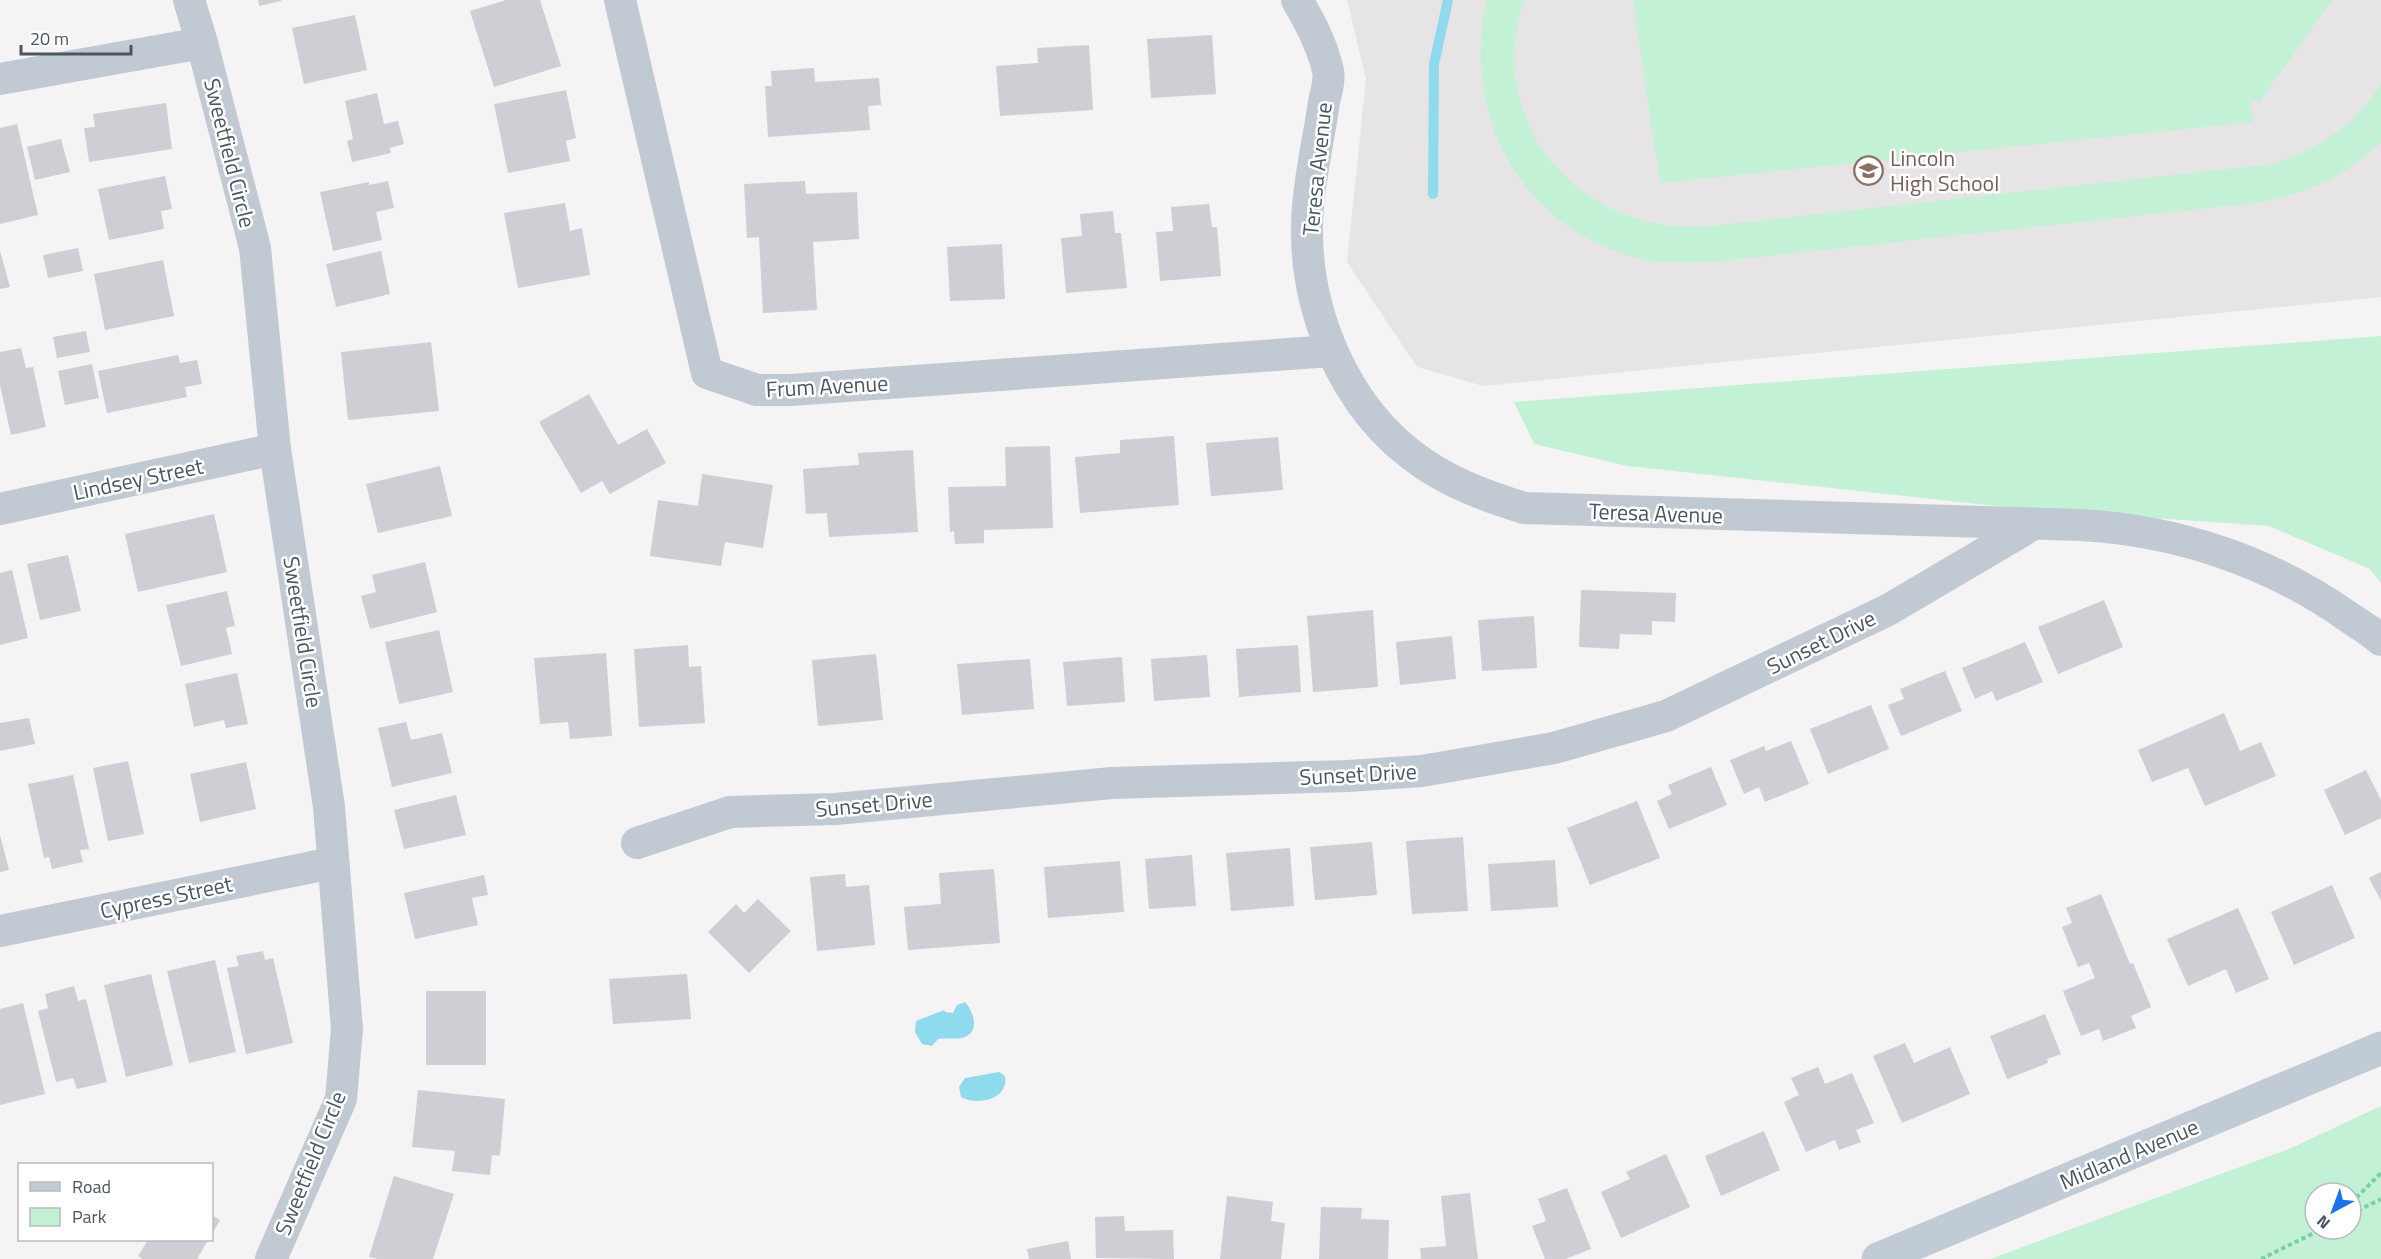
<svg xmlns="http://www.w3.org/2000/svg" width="2381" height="1259" font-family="'Titillium Web',sans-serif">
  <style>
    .education { fill: #e6e4e5 }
    .green { fill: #c3f1d5; fill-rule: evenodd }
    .water { fill: #90daee }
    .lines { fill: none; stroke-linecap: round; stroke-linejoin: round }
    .stream { stroke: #90daee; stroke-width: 10 }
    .building { fill: #cdcfd5 }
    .path { stroke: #7ad0a6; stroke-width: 4; stroke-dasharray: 4.5 3; stroke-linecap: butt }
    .street { stroke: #c1cad2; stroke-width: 32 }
    .secondary { stroke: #c1cbd6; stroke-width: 33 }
    .labels { text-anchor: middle; stroke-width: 5; stroke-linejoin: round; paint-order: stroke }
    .street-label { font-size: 22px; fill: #4a5661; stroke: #fff }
    .education-label { font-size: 22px; fill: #785e54; stroke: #fff; text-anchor: start }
  </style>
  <rect width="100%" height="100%" fill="#f5f3f3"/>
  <path class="education" d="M 1347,0 L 2381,0 L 2381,297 L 1483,386 L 1417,367 L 1347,262 L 1366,79 Z"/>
  <g class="green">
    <path d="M 1487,0 L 1524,0 C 1484,123 1577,231 1702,227 L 2273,164 C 2319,148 2356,126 2381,83 L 2381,141 C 2347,177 2303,195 2255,203 L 1711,262 C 1686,263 1662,264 1638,258 C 1522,229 1460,114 1487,0 Z"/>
    <path d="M 1633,0 L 2332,0 L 2259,103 L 2249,97 L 2253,122 L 1660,183 Z"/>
    <path d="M 2381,336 L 2381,583 L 2370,569 L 2269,526 L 2024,509 L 1628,466 L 1534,444 L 1514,402 Z"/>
    <path d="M 2381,1106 L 2381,1259 L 1990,1259 L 2289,1149 ZM 2315,1193 L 2351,1193 L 2351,1229 L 2315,1229 Z"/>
  </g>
  <g class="water">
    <path d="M 965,1002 C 974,1012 981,1033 962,1038 C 955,1039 946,1038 938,1039 L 932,1046 L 922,1044 L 915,1032 L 916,1021 L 944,1010 L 945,1012 L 953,1013 L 957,1005 Z"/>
    <path d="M 999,1072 L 1005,1076 C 1009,1100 977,1106 961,1097 L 959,1087 L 965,1078 Z"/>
  </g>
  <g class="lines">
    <path class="stream" d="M 1433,194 L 1434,64 L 1448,0"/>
  </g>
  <g class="building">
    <path d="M 258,0 L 281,0 L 281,1 L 259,6 Z"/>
    <path d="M 506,0 L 540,0 L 561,66 L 494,87 L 470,11 Z"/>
    <path d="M 355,15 L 367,70 L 304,84 L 292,28 Z"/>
    <path d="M 1212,35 L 1216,94 L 1151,98 L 1147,39 Z"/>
    <path d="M 1089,45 L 1093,110 L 1000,116 L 996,66 L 1038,63 L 1037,48 Z"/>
    <path d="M 814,68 L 815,82 L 879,78 L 881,105 L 868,106 L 870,130 L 768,137 L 765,86 L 772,86 L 771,71 Z"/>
    <path d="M 566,90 L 576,138 L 566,141 L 570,161 L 508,173 L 494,104 Z"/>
    <path d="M 377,93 L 384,124 L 398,121 L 404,144 L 390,148 L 391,153 L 352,162 L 347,141 L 353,139 L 345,101 Z"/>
    <path d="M 166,103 L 172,149 L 89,162 L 84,128 L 95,127 L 93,114 Z"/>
    <path d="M 17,124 L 38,215 L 0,224 L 0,128 Z"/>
    <path d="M 61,139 L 70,172 L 35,180 L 27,147 Z"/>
    <path d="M 165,176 L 172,209 L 161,211 L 164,229 L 109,240 L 98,189 Z"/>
    <path d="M 388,181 L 394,208 L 376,212 L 382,240 L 333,251 L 320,192 L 369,182 L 369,185 Z"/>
    <path d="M 805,181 L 806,194 L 857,192 L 859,239 L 813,242 L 817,310 L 763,313 L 759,237 L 747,238 L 744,184 Z"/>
    <path d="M 565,203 L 570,231 L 582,228 L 590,275 L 518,288 L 504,213 Z"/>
    <path d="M 1209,204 L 1212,227 L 1217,227 L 1221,276 L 1160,281 L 1156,232 L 1173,231 L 1171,207 Z"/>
    <path d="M 1113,211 L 1115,233 L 1121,233 L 1127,288 L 1066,293 L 1061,238 L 1082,236 L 1080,214 Z"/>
    <path d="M 1002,244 L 1005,299 L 950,301 L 947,247 Z"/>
    <path d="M 78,248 L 83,271 L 48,278 L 43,255 Z"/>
    <path d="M 0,251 L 10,287 L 0,289 Z"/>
    <path d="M 381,251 L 390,294 L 336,307 L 326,264 Z"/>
    <path d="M 163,260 L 174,316 L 105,330 L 94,274 Z"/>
    <path d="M 86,331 L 90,352 L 57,358 L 53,337 Z"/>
    <path d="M 431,342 L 439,411 L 348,420 L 341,352 Z"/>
    <path d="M 21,348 L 26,368 L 33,367 L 46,427 L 11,435 L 0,385 L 0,352 Z"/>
    <path d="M 178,355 L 180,363 L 197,360 L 202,384 L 185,387 L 187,397 L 107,413 L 98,371 Z"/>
    <path d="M 92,364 L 99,398 L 65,405 L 58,371 Z"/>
    <path d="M 589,394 L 618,445 L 647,429 L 666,463 L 610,494 L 602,481 L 581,493 L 539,422 Z"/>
    <path d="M 1174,436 L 1179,505 L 1080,513 L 1075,457 L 1120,453 L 1120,440 Z"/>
    <path d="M 1278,437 L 1283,490 L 1211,496 L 1206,443 Z"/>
    <path d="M 1050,446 L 1053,528 L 984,530 L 984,543 L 955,544 L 954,531 L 950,532 L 948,487 L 1006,486 L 1005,447 Z"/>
    <path d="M 913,450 L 918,532 L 829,537 L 827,513 L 806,514 L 803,469 L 859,465 L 858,453 Z"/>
    <path d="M 440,466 L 452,516 L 378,533 L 366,484 Z"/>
    <path d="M 702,474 L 773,485 L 763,548 L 725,542 L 721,566 L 650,556 L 658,500 L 698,506 Z"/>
    <path d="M 214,514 L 227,572 L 138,592 L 125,534 Z"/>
    <path d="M 68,555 L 81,611 L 40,620 L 27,564 Z"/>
    <path d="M 425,562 L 437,612 L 370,629 L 361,596 L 376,592 L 372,575 Z"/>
    <path d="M 12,570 L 28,638 L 0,645 L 0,573 Z"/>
    <path d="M 1581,590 L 1676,593 L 1675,622 L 1652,621 L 1652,635 L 1620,634 L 1619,649 L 1579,647 Z"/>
    <path d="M 227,591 L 235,626 L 226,628 L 232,654 L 181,666 L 166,605 Z"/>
    <path d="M 2104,600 L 2123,647 L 2058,674 L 2038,627 Z"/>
    <path d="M 1373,610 L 1378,687 L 1313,692 L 1307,616 Z"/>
    <path d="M 1534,616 L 1537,668 L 1482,671 L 1478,620 Z"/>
    <path d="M 439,630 L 453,692 L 399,704 L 385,642 Z"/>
    <path d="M 1452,636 L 1456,679 L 1400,685 L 1396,642 Z"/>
    <path d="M 2025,642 L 2043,682 L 1996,701 L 1992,691 L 1975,699 L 1962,668 Z"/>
    <path d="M 688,645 L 689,667 L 701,666 L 705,723 L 639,727 L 634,649 Z"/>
    <path d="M 1298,645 L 1301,692 L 1239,697 L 1236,649 Z"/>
    <path d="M 606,653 L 612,736 L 570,739 L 568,722 L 540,724 L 534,658 Z"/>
    <path d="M 876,654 L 883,720 L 818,726 L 812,660 Z"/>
    <path d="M 1207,655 L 1210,697 L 1154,701 L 1151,659 Z"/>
    <path d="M 1122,657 L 1125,702 L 1067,706 L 1063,662 Z"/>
    <path d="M 1030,659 L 1034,709 L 962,715 L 957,664 Z"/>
    <path d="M 1945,671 L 1962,711 L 1901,736 L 1888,705 L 1904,699 L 1900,689 Z"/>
    <path d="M 237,673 L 248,724 L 226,728 L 224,720 L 194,727 L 185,684 Z"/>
    <path d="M 1871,705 L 1889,749 L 1828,774 L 1810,729 Z"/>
    <path d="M 2224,713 L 2240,751 L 2261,742 L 2276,776 L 2205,806 L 2188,768 L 2152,782 L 2138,750 Z"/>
    <path d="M 29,718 L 35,744 L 0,751 L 0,723 Z"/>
    <path d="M 406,722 L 411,740 L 442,733 L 452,773 L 392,787 L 378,728 Z"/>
    <path d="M 1791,741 L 1809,784 L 1765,802 L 1759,787 L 1744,794 L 1730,760 L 1764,746 L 1766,751 Z"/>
    <path d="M 128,761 L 144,834 L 108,841 L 93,768 Z"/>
    <path d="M 246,762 L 256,809 L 200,822 L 190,774 Z"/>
    <path d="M 1711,767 L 1727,805 L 1669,829 L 1657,801 L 1672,794 L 1668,785 Z"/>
    <path d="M 2366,770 L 2381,800 L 2381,818 L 2345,835 L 2324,790 Z"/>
    <path d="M 73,775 L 89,849 L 80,850 L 83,862 L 52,869 L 49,857 L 44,858 L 28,784 Z"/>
    <path d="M 456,795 L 466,835 L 404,849 L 394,810 Z"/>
    <path d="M 1637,801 L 1660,858 L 1590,885 L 1567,828 Z"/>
    <path d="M 0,835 L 9,870 L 0,872 Z"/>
    <path d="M 1463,837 L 1468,911 L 1412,914 L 1406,841 Z"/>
    <path d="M 1372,842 L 1377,895 L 1315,900 L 1310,847 Z"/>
    <path d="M 1290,848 L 1294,906 L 1231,911 L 1226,853 Z"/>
    <path d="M 1192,855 L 1196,906 L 1149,909 L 1145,859 Z"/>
    <path d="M 1555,860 L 1558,907 L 1491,911 L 1488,864 Z"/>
    <path d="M 1120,861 L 1124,912 L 1048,918 L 1044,867 Z"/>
    <path d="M 994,869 L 1000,943 L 908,950 L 904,907 L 941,904 L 939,873 Z"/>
    <path d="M 2381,872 L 2381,901 L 2369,878 Z"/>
    <path d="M 845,874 L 846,887 L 869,885 L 875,945 L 817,951 L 810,877 Z"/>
    <path d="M 484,875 L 488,895 L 472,898 L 478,925 L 415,939 L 404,893 Z"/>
    <path d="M 2332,885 L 2355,938 L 2294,965 L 2271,912 Z"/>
    <path d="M 2101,894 L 2130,964 L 2133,963 L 2151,1007 L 2131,1016 L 2136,1028 L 2103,1041 L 2099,1029 L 2081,1036 L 2063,991 L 2095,978 L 2089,963 L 2078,967 L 2062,927 L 2072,923 L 2066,908 Z"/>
    <path d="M 758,899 L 791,931 L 749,973 L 708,932 L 736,904 L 744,913 Z"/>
    <path d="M 2238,908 L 2269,979 L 2236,993 L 2226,969 L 2188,986 L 2167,939 Z"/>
    <path d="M 263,951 L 265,960 L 273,958 L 293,1043 L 246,1054 L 227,968 L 239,966 L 236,956 Z"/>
    <path d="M 215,960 L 236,1052 L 189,1063 L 167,971 Z"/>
    <path d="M 151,974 L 173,1065 L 126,1077 L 104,985 Z"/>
    <path d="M 687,974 L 691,1019 L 613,1024 L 609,979 Z"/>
    <path d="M 74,986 L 78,1001 L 86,999 L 107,1082 L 77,1089 L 73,1078 L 56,1082 L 38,1011 L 48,1008 L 45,994 Z"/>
    <rect x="426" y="991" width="60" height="74"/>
    <path d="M 23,1003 L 45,1094 L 0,1105 L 0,1009 Z"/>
    <path d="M 2045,1014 L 2061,1054 L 2047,1059 L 2048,1063 L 2007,1079 L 1990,1036 Z"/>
    <path d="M 1905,1043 L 1914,1063 L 1950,1047 L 1970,1094 L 1902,1123 L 1873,1056 Z"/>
    <path d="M 1818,1067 L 1825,1084 L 1852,1073 L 1874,1123 L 1856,1130 L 1861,1142 L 1839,1150 L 1835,1140 L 1806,1152 L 1784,1102 L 1799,1095 L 1791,1078 Z"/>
    <path d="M 418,1090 L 505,1099 L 500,1156 L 492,1155 L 490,1175 L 452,1171 L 455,1151 L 412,1147 Z"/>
    <path d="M 1764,1131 L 1780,1170 L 1721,1196 L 1705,1156 Z"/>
    <path d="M 1666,1154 L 1690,1207 L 1621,1238 L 1601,1192 L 1630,1179 L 1626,1172 Z"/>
    <path d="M 394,1176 L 454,1194 L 433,1259 L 378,1259 L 369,1257 Z"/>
    <path d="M 1567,1188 L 1591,1249 L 1565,1259 L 1545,1259 L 1532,1226 L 1546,1221 L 1538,1199 Z"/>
    <path d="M 1470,1193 L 1478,1259 L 1421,1259 L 1420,1248 L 1446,1246 L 1441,1196 Z"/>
    <path d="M 1227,1196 L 1273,1202 L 1271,1221 L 1285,1223 L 1281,1259 L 1220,1259 Z"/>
    <path d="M 1321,1207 L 1362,1208 L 1361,1219 L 1389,1220 L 1388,1259 L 1319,1259 Z"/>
    <path d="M 212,1215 L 220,1220 L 212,1234 Z"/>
    <path d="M 1124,1216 L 1125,1231 L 1173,1230 L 1174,1259 L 1096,1258 L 1095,1217 Z"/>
    <path d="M 148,1240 L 208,1240 L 197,1259 L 143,1259 L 138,1256 Z"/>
    <path d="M 1068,1241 L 1071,1259 L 1029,1259 L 1027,1249 Z"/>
  </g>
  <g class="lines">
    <g class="path">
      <path d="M 2351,1203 L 2381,1173"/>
      <path d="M 2351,1214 L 2381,1199"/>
      <path d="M 2261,1259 L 2322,1229"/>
    </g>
    <g class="street">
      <path d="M 189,0 L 202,43 L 255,248 L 275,449 L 329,807 L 347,1029 L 341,1099 L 271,1259"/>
      <path d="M 620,0 L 707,373 L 757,390 L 791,390 L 1331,351"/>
      <path d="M 1297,0 C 1310,22 1323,46 1328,71 C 1330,80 1326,93 1324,102 C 1319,137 1311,171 1308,206 C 1300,303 1342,409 1424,464 C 1455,485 1489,497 1524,508 L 2080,525 C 2176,530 2269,561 2347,616 C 2359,624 2371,631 2381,640"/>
      <path d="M 0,79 L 202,43"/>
      <path d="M 0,509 L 275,449"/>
      <path d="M 637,843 L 730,812 L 835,809 L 1112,783 L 1348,776 L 1422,771 L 1554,748 L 1666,716 L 1888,610 L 2032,525"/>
      <path d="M 0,931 L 332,863"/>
    </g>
    <path class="secondary" d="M 1878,1259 L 2381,1048"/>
  </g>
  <defs>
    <symbol id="school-ring" viewBox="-11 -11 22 22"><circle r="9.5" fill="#fff" stroke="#8d6e63" stroke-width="1.5"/><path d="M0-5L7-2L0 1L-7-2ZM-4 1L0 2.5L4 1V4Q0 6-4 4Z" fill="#8d6e63"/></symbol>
  </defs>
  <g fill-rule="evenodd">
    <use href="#school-ring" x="1852" y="154" width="33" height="33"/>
  </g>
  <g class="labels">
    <g class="street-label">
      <text transform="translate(230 153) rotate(76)" y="8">Sweetfield Circle</text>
      <text transform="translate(1317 169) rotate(-84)" y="8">Teresa Avenue</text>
      <text transform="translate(827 386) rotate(-3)" y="8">Frum Avenue</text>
      <text transform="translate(138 479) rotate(-12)" y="8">Lindsey Street</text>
      <text transform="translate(1656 513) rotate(2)" y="8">Teresa Avenue</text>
      <text transform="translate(303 632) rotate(81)" y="8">Sweetfield Circle</text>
      <text transform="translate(1821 642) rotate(-26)" y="8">Sunset Drive</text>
      <text transform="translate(1358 774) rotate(-3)" y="8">Sunset Drive</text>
      <text transform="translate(874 804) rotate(-5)" y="8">Sunset Drive</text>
      <text transform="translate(166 897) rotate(-12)" y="8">Cypress Street</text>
      <text transform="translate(2129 1154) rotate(-23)" y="8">Midland Avenue</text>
      <text transform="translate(310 1163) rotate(-68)" y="8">Sweetfield Circle</text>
    </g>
    <g class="education-label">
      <text x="1890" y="166">Lincoln<tspan x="1890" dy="25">High School</tspan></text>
    </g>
  </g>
  <rect x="18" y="1163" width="195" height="78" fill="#ffffff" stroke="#b7bbc0" stroke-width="1.5"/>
  <rect x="30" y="1182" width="30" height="9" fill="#c1cbd6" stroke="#b7bbc0" stroke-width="1.5"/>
  <text x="72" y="1193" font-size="18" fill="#4a5661">Road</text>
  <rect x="30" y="1208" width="30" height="18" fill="#c3f1d5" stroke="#b7bbc0" stroke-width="1.5"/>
  <text x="72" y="1223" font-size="18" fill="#4a5661">Park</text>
  <g transform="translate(2333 1211) rotate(221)"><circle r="28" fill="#ffffff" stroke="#b7bbc0" stroke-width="1.5"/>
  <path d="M0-4.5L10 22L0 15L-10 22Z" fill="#1a73e8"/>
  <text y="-9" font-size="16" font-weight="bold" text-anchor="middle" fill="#4a5661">N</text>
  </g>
  <path d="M21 45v9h110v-9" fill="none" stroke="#4a5661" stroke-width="3"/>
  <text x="30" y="45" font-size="18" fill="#4a5661" stroke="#ffffff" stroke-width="4.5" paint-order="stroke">20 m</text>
</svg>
